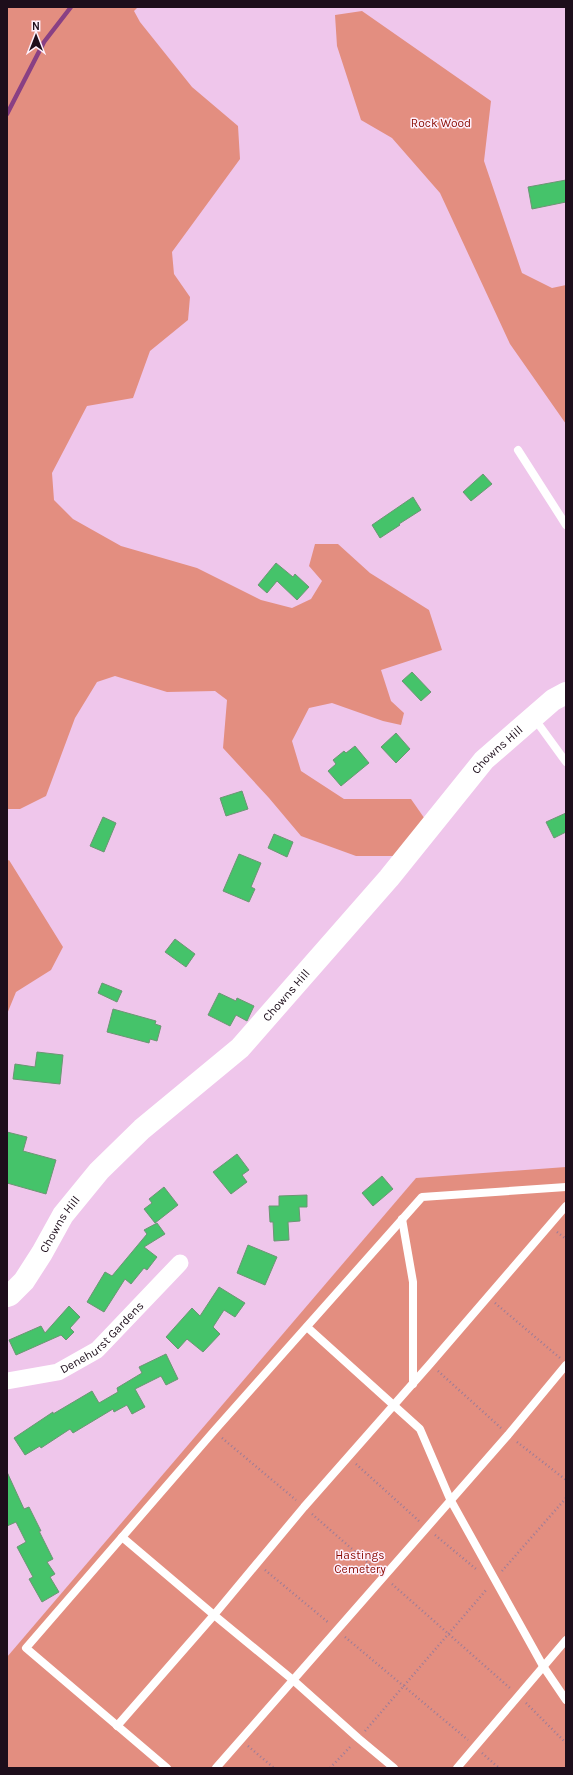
<svg xmlns="http://www.w3.org/2000/svg" width="573" height="1775" font-family="Karla,sans-serif">
  <style>
    .green { fill: #e38e80 }
    .lines { fill: none; stroke-linecap: round; stroke-linejoin: round }
    .stream { stroke: #894084; stroke-width: 4.5 }
    .building { fill: #45c36a; stroke: #6c9574 }
    .path { stroke: #9b7c98; stroke-width: 2.5; stroke-dasharray: 1 3; stroke-linecap: butt }
    .lane { stroke: #fff; stroke-width: 8 }
    .street { stroke: #fff; stroke-width: 17 }
    .secondary { stroke: #fff; stroke-width: 22 }
    .labels { text-anchor: middle; stroke-width: 3; stroke-linejoin: round; paint-order: stroke }
    .park-label { font-size: 12px; fill: #8b0d05; stroke: #fef1fd }
    .street-label { font-size: 12px; fill: #1d0e1b; stroke: #fef1fd }
  </style>
  <rect width="100%" height="100%" fill="#efc6eb"/>
  <g class="green">
    <path d="M 7,7 L 138,7 L 134,11 L 140,22 L 192,87 L 238,126 L 240,159 L 172,252 L 174,274 L 190,297 L 188,320 L 150,351 L 133,398 L 87,406 L 52,473 L 54,500 L 73,519 L 121,546 L 197,568 L 261,600 L 292,608 L 311,599 L 322,581 L 309,566 L 315,544 L 338,544 L 370,573 L 429,610 L 442,650 L 381,670 L 391,701 L 404,713 L 401,725 L 383,721 L 332,703 L 309,708 L 292,741 L 301,771 L 344,799 L 411,799 L 427,822 L 394,856 L 356,856 L 301,836 L 269,798 L 223,748 L 227,700 L 215,691 L 167,692 L 115,676 L 97,682 L 75,718 L 46,796 L 20,809 L 7,809 Z"/>
    <path d="M 362,11 L 491,101 L 484,161 L 522,273 L 552,288 L 566,285 L 566,424 L 510,344 L 440,193 L 392,138 L 361,120 L 337,46 L 335,15 Z"/>
    <path d="M 9,860 L 63,947 L 51,970 L 16,992 L 7,1014 L 7,861 Z"/>
    <path d="M 566,1167 L 566,1768 L 7,1768 L 7,1657 L 416,1178 Z"/>
  </g>
  <g class="lines">
    <path class="stream" d="M 7,114 L 44,42 L 71,7"/>
  </g>
  <g class="building">
    <path d="M 566,180 L 566,202 L 532,209 L 528,187 Z"/>
    <path d="M 483,474 L 492,484 L 471,501 L 463,492 Z"/>
    <path d="M 413,497 L 421,510 L 399,524 L 400,525 L 380,538 L 372,525 Z"/>
    <path d="M 276,563 L 293,577 L 295,574 L 309,587 L 297,600 L 277,581 L 267,593 L 258,585 Z"/>
    <path d="M 412,672 L 431,692 L 421,701 L 402,681 Z"/>
    <path d="M 396,733 L 410,749 L 396,763 L 381,747 Z"/>
    <path d="M 355,746 L 369,763 L 341,786 L 328,771 L 336,764 L 333,760 L 344,751 L 346,753 Z"/>
    <path d="M 242,791 L 248,809 L 226,816 L 220,798 Z"/>
    <path d="M 566,813 L 566,832 L 554,838 L 546,822 Z"/>
    <path d="M 103,817 L 116,823 L 104,852 L 90,846 Z"/>
    <path d="M 274,834 L 293,842 L 287,857 L 268,848 Z"/>
    <path d="M 239,854 L 261,863 L 251,887 L 255,889 L 249,902 L 223,891 Z"/>
    <path d="M 175,939 L 195,954 L 186,967 L 165,952 Z"/>
    <path d="M 102,983 L 122,991 L 117,1002 L 98,993 Z"/>
    <path d="M 219,993 L 236,1001 L 237,998 L 254,1006 L 247,1021 L 236,1015 L 230,1026 L 208,1015 Z"/>
    <path d="M 113,1009 L 156,1021 L 155,1024 L 161,1026 L 157,1041 L 150,1039 L 149,1043 L 107,1032 Z"/>
    <path d="M 37,1052 L 63,1055 L 60,1084 L 13,1079 L 15,1064 L 35,1067 Z"/>
    <path d="M 7,1132 L 27,1137 L 23,1151 L 56,1160 L 46,1194 L 7,1183 Z"/>
    <path d="M 237,1154 L 249,1170 L 242,1175 L 247,1182 L 231,1194 L 213,1172 Z"/>
    <path d="M 382,1176 L 393,1189 L 373,1206 L 362,1193 Z"/>
    <path d="M 164,1187 L 178,1205 L 155,1223 L 144,1209 L 152,1203 L 149,1199 Z"/>
    <path d="M 307,1195 L 307,1207 L 299,1207 L 300,1221 L 288,1222 L 289,1240 L 274,1241 L 273,1222 L 270,1222 L 269,1206 L 279,1206 L 279,1196 Z"/>
    <path d="M 157,1223 L 165,1234 L 144,1247 L 157,1257 L 147,1270 L 144,1268 L 131,1284 L 125,1279 L 104,1312 L 87,1302 L 105,1272 L 112,1276 L 147,1234 L 144,1230 Z"/>
    <path d="M 248,1245 L 277,1257 L 265,1285 L 237,1273 Z"/>
    <path d="M 219,1287 L 245,1303 L 235,1317 L 224,1310 L 213,1327 L 220,1334 L 203,1352 L 187,1339 L 178,1349 L 166,1337 L 192,1308 L 200,1316 Z"/>
    <path d="M 69,1306 L 80,1317 L 70,1328 L 74,1332 L 66,1340 L 61,1335 L 16,1355 L 9,1340 L 41,1326 L 45,1333 Z"/>
    <path d="M 166,1354 L 178,1379 L 166,1385 L 161,1376 L 135,1389 L 145,1407 L 132,1414 L 127,1405 L 114,1412 L 113,1409 L 73,1433 L 70,1429 L 41,1448 L 40,1446 L 25,1455 L 14,1438 L 53,1412 L 53,1414 L 92,1391 L 99,1403 L 118,1392 L 117,1388 L 142,1373 L 139,1367 Z"/>
    <path d="M 7,1472 L 24,1509 L 29,1507 L 41,1531 L 39,1531 L 53,1559 L 47,1562 L 55,1574 L 50,1577 L 59,1592 L 42,1602 L 29,1579 L 33,1577 L 17,1547 L 26,1542 L 16,1522 L 7,1526 Z"/>
  </g>
  <g class="lines">
    <g class="path">
      <path d="M 557,1232 L 566,1239"/>
      <path d="M 495,1303 L 560,1358"/>
      <path d="M 438,1371 L 501,1428"/>
      <path d="M 222,1438 L 296,1500"/>
      <path d="M 517,1442 L 566,1480"/>
      <path d="M 356,1464 L 419,1521"/>
      <path d="M 312,1514 L 376,1570"/>
      <path d="M 435,1535 L 476,1569"/>
      <path d="M 265,1570 L 329,1623"/>
      <path d="M 502,1571 L 566,1498"/>
      <path d="M 392,1584 L 511,1689"/>
      <path d="M 345,1637 L 468,1740"/>
      <path d="M 526,1703 L 566,1743"/>
      <path d="M 365,1731 L 487,1589"/>
      <path d="M 248,1746 L 274,1768"/>
      <path d="M 482,1753 L 499,1768"/>
      <path d="M 330,1768 L 351,1746"/>
    </g>
    <g class="lane">
      <path d="M 518,450 L 566,525"/>
      <path d="M 534,718 L 566,762"/>
      <path d="M 402,1219 L 413,1282 L 413,1384"/>
      <path d="M 307,1327 L 420,1429 L 450,1499 L 543,1666 L 566,1700"/>
      <path d="M 122,1537 L 214,1615 L 293,1680 L 358,1738 L 394,1768"/>
      <path d="M 117,1726 L 214,1615 L 304,1507 L 430,1364 L 566,1206"/>
      <path d="M 167,1768 L 26,1648 L 214,1431 L 422,1197 L 566,1187"/>
      <path d="M 216,1768 L 508,1435 L 566,1365"/>
      <path d="M 457,1768 L 566,1640"/>
    </g>
    <path class="street" id="s1" d="M 7,1381 L 58,1372 L 97,1350 L 180,1263"/>
    <path class="secondary" id="s2" d="M 7,1296 L 10,1295 L 24,1281 L 42,1253 L 63,1215 L 99,1171 L 142,1129 L 240,1048 L 389,878 L 484,760 L 553,700 L 566,693"/>
  </g>
  <g class="labels">
    <g class="park-label">
      <text x="441" y="127">Rock Wood</text>
      <text x="360" y="1559">Hastings<tspan x="360" dy="14">Cemetery</tspan></text>
    </g>
    <g class="street-label">
      <text dy="4" stroke="none"><textPath href="#s2" startOffset="738">Chowns Hill</textPath></text>
      <text dy="4" stroke="none"><textPath href="#s2" startOffset="414">Chowns Hill</textPath></text>
      <text dy="4" stroke="none"><textPath href="#s2" startOffset="90">Chowns Hill</textPath></text>
      <text dy="4" stroke="none"><textPath href="#s1" startOffset="108">Denehurst Gardens</textPath></text>
    </g>
  </g>
  <rect width="573" height="1775" fill="none" stroke="#1d0e1b" stroke-width="16"/>
  <g transform="translate(36 36)" stroke="#fef1fd" stroke-width="3" paint-order="stroke">
  <path d="M0-3L7 15L0 10L-7 15Z" fill="#1d0e1b"/>
  <text y="-6" font-size="11" font-weight="bold" text-anchor="middle" fill="#1d0e1b">N</text>
  </g>
</svg>
